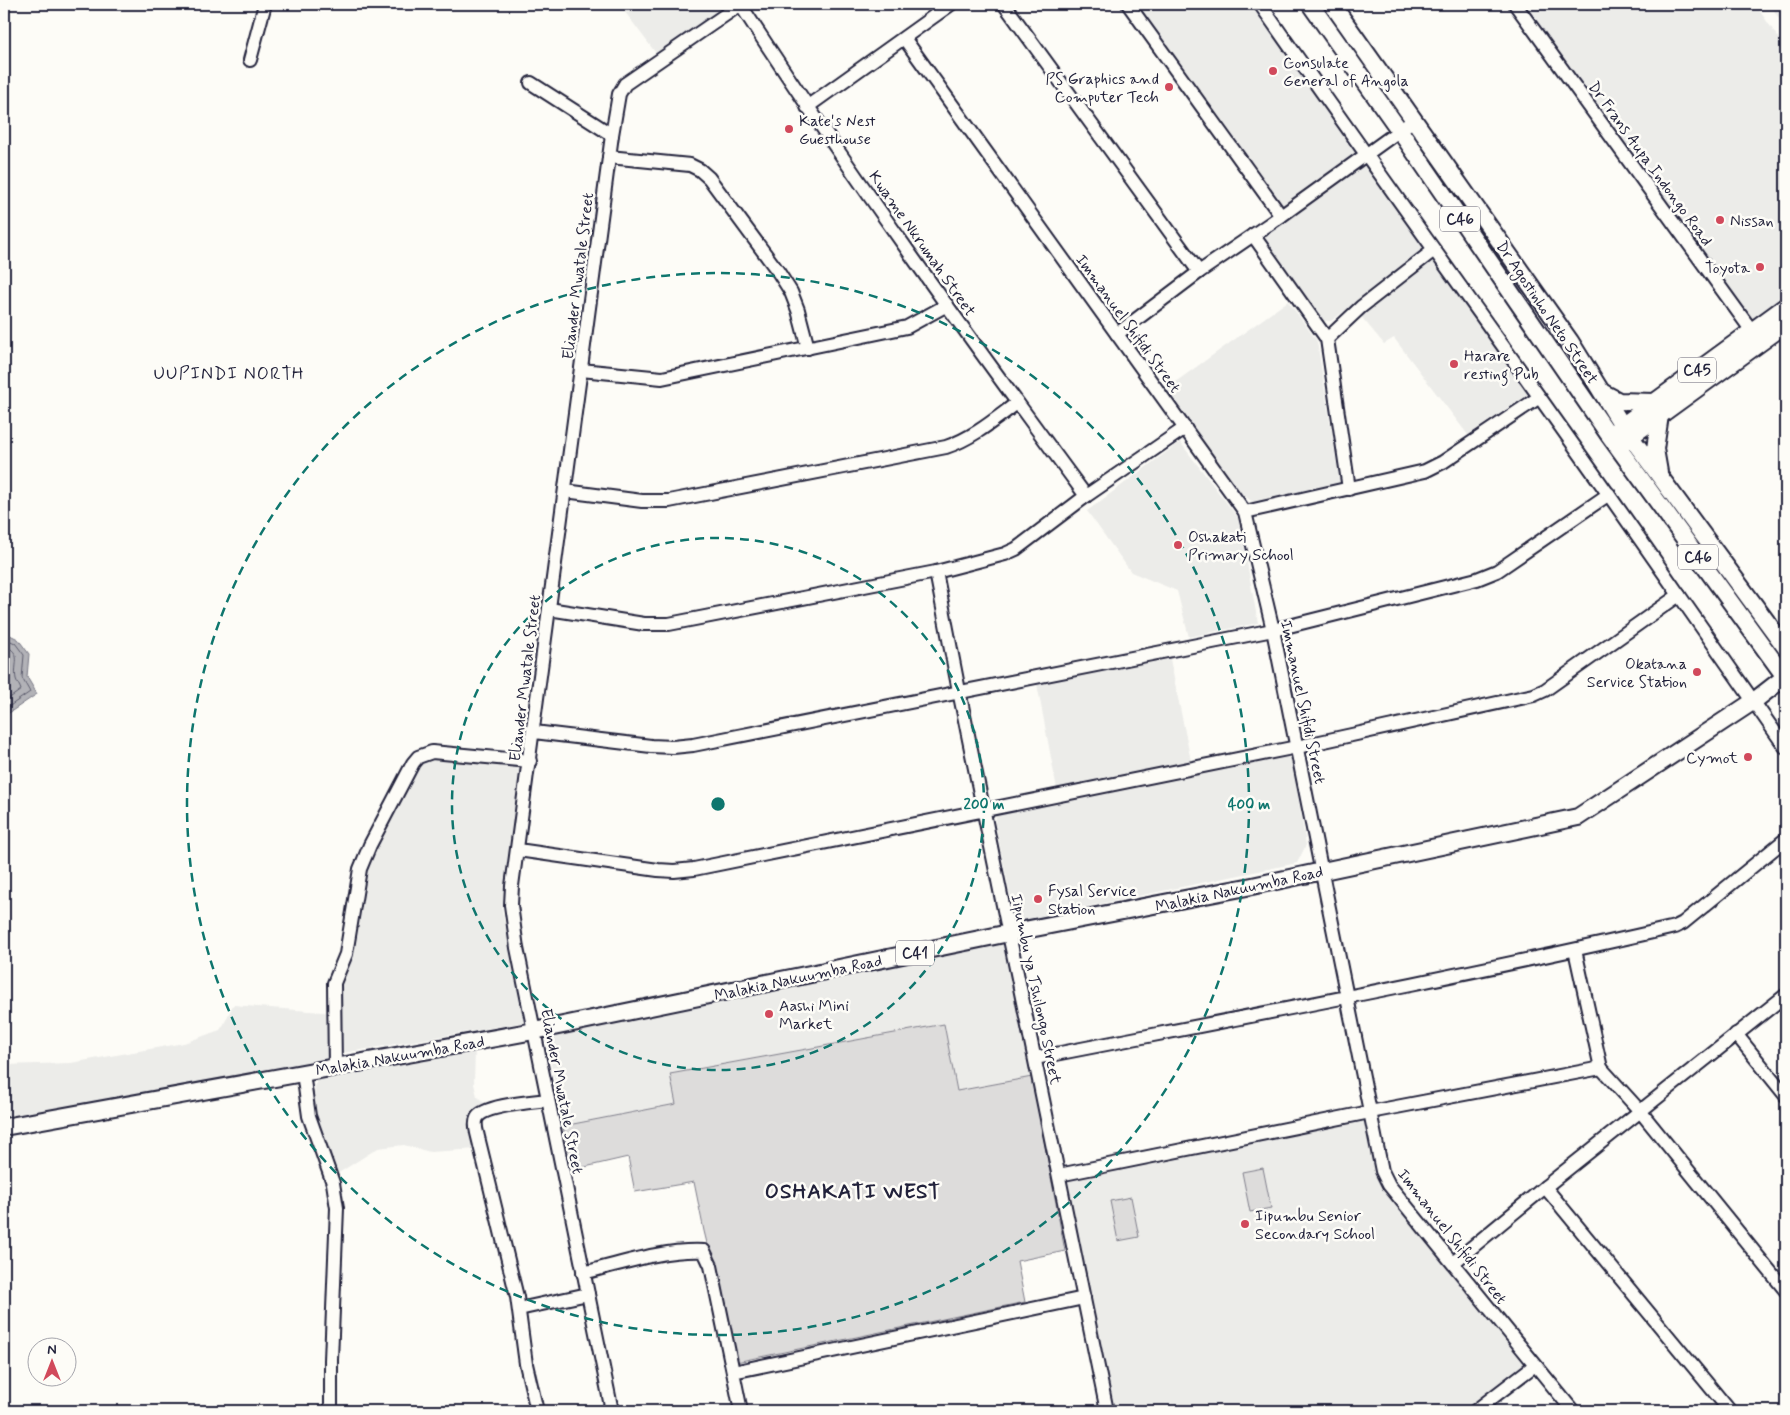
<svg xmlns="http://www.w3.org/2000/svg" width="1790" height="1415" font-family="Mynerve,sans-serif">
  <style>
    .built { fill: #ecece9 }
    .green { fill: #dddcdb; stroke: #807f8b }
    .water { fill: #b2b2b7; stroke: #787885 }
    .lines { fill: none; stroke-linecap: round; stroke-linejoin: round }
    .shore { stroke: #5c5c6d; stroke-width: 1 }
    .minor-casing { stroke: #22223b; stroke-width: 16 }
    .major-casing { stroke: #22223b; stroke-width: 20 }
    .minor { stroke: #fdfcf7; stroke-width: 12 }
    .major { stroke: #fdfcf7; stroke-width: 16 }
    .ring { fill: none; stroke: #0f766e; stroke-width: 2.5; stroke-dasharray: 9 6 }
    .poi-dot { fill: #d1495b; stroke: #fdfcf7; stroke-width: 2 }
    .labels { text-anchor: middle; stroke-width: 5; stroke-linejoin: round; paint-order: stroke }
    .shield { fill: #fdfcf7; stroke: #646373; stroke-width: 1 }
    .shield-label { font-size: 15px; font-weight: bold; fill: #22223b }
    .poi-label { font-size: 16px; fill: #22223b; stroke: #fdfcf7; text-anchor: start }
    .street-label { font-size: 16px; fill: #22223b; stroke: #fdfcf7 }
    .neighbourhood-label { font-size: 18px; letter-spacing: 1px; fill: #22223b; stroke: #fdfcf7 }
    .district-label { font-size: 21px; font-weight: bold; letter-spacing: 1px; fill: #22223b; stroke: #fdfcf7 }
    .centre { fill: #0f766e; stroke: #fdfcf7; stroke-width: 2.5 }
    .ring-label { font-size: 15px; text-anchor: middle; font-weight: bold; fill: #0f766e; stroke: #fdfcf7; stroke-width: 5; stroke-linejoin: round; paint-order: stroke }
  </style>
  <rect width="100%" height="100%" fill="#fdfcf7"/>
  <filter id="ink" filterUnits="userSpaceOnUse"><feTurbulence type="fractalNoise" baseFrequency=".02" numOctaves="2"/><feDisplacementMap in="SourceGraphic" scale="10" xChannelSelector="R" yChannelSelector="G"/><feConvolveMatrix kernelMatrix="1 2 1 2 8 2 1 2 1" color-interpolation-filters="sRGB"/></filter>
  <g filter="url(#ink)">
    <g class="built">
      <path d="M 619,4 L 741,4 L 661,60 Z"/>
      <path d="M 1136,4 L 1253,4 L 1360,155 L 1282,210 Z"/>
      <path d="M 1515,4 L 1755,4 L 1786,49 L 1786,306 L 1752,331 Z"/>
      <path d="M 1770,4 L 1786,4 L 1786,31 L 1778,17 Z"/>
      <path d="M 1369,166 L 1427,249 L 1331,321 L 1322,321 L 1266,242 L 1266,233 L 1363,167 Z"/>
      <path d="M 1432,259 L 1530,393 L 1468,435 L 1394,338 L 1384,344 L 1359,314 Z"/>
      <path d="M 1288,301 L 1317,341 L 1340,483 L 1254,503 L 1237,490 L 1167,388 Z"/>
      <path d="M 1180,442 L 1239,519 L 1258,623 L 1189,637 L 1177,591 L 1131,572 L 1087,511 Z"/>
      <path d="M 1170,659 L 1191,761 L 1057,789 L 1037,684 Z"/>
      <path d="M 1285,756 L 1292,759 L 1306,845 L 1297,863 L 1023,920 L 1014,913 L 995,823 L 996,816 Z"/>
      <path d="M 418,757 L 523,760 L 502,910 L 526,1022 L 343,1053 L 340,987 L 350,961 L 370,845 Z"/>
      <path d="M 1004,941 L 1032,1077 L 957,1091 L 944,1024 L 670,1074 L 676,1104 L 563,1126 L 547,1043 L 551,1035 Z"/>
      <path d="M 233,1005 L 335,1013 L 335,1059 L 4,1118 L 4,1065 L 71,1063 L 184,1043 L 220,1030 L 224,1024 Z"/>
      <path d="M 475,1049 L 474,1084 L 477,1096 L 484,1103 L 474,1113 L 477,1149 L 430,1152 L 404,1145 L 378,1148 L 337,1174 L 313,1117 L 315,1086 L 318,1076 Z"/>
      <path d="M 1370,1112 L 1382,1171 L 1535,1365 L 1475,1411 L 1107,1411 L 1059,1175 Z"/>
    </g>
    <g class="green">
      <path d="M 944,1024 L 957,1091 L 1032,1077 L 1065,1251 L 1017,1261 L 1025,1302 L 736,1362 L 704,1231 L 694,1182 L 635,1192 L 628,1157 L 572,1170 L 563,1126 L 676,1104 L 670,1074 Z"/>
      <path d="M 1263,1168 L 1271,1208 L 1250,1212 L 1242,1172 Z"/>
      <path d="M 1131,1197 L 1139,1237 L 1118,1241 L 1110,1201 Z"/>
    </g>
    <path class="water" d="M 4,632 L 18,639 L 29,654 L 27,677 L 37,694 L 6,715 L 4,711 Z"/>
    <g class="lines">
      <g class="shore">
        <path d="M 4,638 L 15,643 L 24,655 L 22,678 L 30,692 L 4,710"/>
        <path d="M 4,645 C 24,654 13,663 16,679 C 17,683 20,686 21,690 L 4,702"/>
      </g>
      <defs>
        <g id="minor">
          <path d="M 740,4 C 849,172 967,335 1086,496"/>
          <path d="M 1004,4 L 1199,272"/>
          <path d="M 1260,4 C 1398,202 1541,396 1679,595"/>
          <path d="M 1515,4 L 1757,338"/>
          <path d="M 904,38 L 1245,512 L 1273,630 L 1382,1171 L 1389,1185 L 1573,1411"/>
          <path d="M 250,60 L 265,4"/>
          <path d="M 531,83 L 612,135"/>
          <path d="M 807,107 L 951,4"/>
          <path d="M 609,157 L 690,165 L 700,170 L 709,178 L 777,270 L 791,292 L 798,310 L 808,348"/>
          <path d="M 1281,216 L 1414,120"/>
          <path d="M 1253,235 L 1327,339"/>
          <path d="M 1117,334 L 1199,272 L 1281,216 L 1128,4"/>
          <path d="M 581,370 L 662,378 L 907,327 L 947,305"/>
          <path d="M 1349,489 L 1327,339 L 1361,307 L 1434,250"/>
          <path d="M 565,491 L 642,501 L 669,501 L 946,447 C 973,438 994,420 1017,403"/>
          <path d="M 1245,512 L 1425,471 L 1443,462 L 1538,398"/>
          <path d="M 936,572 L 959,691 L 1107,1411"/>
          <path d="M 549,609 L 644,624 L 669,624 L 936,572 L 1005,554 L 1016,549 L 1086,496 L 1185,428"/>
          <path d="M 534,732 L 651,746 L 673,747 L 693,745 L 1273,630 L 1477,579 L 1497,571 L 1609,494"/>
          <path d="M 518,850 L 658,870 L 674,871 L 694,869 L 1297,747 L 1534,695 L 1545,690 L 1679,595 L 1786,748"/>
          <path d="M 1575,950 L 1601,1068"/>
          <path d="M 1736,1034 L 1786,1096"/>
          <path d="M 1035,1058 C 1249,1016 1463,976 1675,927 L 1683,923 L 1786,839"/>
          <path d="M 335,1067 L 334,983 L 346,954 L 360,869 L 370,845 L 413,763 L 418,757 L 432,752 L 530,761"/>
          <path d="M 303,1073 L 309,1116 L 333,1183 L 337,1208 L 331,1360 L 331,1411"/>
          <path d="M 1059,1175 L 1370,1112 L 1601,1068 L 1640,1111 L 1786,1291"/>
          <path d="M 1545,1187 L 1730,1411"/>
          <path d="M 1453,1263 L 1545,1187 L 1786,995"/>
          <path d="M 583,1273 C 623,1263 663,1249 704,1251 L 711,1266 L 733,1372"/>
          <path d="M 519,1309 L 588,1294"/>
          <path d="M 537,1411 L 526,1364 L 517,1297 L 477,1133 C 476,1129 475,1122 477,1118 C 484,1105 533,1102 548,1100"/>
          <path d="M 612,1411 L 517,948 L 511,905 L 512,886 L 612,135 L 619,94 L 625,84 L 741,4"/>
          <path d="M 741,1411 L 733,1372 L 1084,1298"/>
          <path d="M 1475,1411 L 1535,1365"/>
        </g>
        <g id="major">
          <path d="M 1310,4 L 1400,131 L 1609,435 L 1786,678"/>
          <path d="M 1332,4 L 1570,341 L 1622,425 L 1786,648"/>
          <path d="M 1602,392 L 1619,401 L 1654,402"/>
          <path d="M 1615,431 L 1786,306"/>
          <path d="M 1622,443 L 1786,324"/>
          <path d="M 1659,472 L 1655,449 L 1660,415"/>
          <path d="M 4,1127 L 534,1031 L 1009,933 L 1252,886 L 1578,817 L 1754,701 L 1786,676"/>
        </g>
      </defs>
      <use href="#minor" class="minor-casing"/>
      <use href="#major" class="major-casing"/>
      <use href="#minor" class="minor"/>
      <use href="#major" class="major"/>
    </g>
  </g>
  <g class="ring">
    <circle cx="718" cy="804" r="266"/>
    <circle cx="718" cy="804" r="531"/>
  </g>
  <g class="poi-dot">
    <circle cx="1273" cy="71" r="5"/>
    <circle cx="1169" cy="87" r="5"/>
    <circle cx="789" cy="129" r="5"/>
    <circle cx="1720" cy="220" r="5"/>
    <circle cx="1760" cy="267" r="5"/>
    <circle cx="1454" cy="364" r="5"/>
    <circle cx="1178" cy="545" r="5"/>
    <circle cx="1697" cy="672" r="5"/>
    <circle cx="1748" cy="757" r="5"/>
    <circle cx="1038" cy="899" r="5"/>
    <circle cx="769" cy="1014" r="5"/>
    <circle cx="1245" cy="1224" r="5"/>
  </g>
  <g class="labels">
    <g class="shield">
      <rect x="1440" y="206.5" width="40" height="25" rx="4"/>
      <rect x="1678" y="357.5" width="38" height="25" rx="4"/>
      <rect x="1678" y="544.5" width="40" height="25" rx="4"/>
      <rect x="896" y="940.5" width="38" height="25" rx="4"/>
    </g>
    <g class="shield-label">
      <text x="1460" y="224">C46</text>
      <text x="1697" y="375">C45</text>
      <text x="1698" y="562">C46</text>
      <text x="915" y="958">C41</text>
    </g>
    <g class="poi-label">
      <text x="1283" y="68">Consulate<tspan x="1283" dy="18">General of Angola</tspan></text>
      <text x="1159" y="84" text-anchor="end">PS Graphics and<tspan x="1159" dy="18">Computer Tech</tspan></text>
      <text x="799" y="126">Kate's Nest<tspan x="799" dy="18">Guesthouse</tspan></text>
      <text x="1730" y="226">Nissan</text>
      <text x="1750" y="273" text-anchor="end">Toyota</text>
      <text x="1464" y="361">Harare<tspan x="1464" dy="18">resting Pub</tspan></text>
      <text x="1188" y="542">Oshakati<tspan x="1188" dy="18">Primary School</tspan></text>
      <text x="1687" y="669" text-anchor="end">Okatana<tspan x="1687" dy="18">Service Station</tspan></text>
      <text x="1738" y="763" text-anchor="end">Cymot</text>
      <text x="1048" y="896">Fysal Service<tspan x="1048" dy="18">Station</tspan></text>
      <text x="779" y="1011">Aashi Mini<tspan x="779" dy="18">Market</tspan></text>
      <text x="1255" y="1221">Iipumbu Senior<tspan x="1255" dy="18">Secondary School</tspan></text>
    </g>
    <g class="street-label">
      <text transform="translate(1651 163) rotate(54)" y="6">Dr Frans Aupa Indongo Road</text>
      <text transform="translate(923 243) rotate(55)" y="6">Kwame Nkrumah Street</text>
      <text transform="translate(577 276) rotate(-83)" y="6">Eliander Mwatale Street</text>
      <text transform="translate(1548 312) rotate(56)" y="6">Dr Agostinho Neto Street</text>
      <text transform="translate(1129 323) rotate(54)" y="6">Immanuel Shifidi Street</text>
      <text transform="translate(524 678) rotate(-83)" y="6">Eliander Mwatale Street</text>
      <text transform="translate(1304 702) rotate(78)" y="6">Immanuel Shifidi Street</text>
      <text transform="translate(1239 888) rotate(-12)" y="6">Malakia Nakuumba Road</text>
      <text transform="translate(798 977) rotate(-12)" y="6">Malakia Nakuumba Road</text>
      <text transform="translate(1037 989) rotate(78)" y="6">Iipumbu ya Tshilongo Street</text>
      <text transform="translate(400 1055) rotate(-10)" y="6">Malakia Nakuumba Road</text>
      <text transform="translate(563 1091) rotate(79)" y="6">Eliander Mwatale Street</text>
      <text transform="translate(1453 1236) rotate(52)" y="6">Immanuel Shifidi Street</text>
    </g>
    <g class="neighbourhood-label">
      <text x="229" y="379">UUPINDI NORTH</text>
    </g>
    <g class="district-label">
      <text x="853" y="1198">OSHAKATI WEST</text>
    </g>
  </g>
  <circle cx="718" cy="804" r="8" class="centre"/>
  <g class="ring-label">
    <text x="984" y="809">200 m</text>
    <text x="1249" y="809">400 m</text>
  </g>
  <rect width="1790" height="1415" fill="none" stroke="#fdfcf7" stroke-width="20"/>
  <rect x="10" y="10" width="1770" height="1395" fill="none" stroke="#22223b" stroke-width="2" filter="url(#ink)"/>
  <g transform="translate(52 1362)"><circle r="24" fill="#fdfcf7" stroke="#a5a5ac"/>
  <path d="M0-4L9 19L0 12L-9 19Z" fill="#d1495b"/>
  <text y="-8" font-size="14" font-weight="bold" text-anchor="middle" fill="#22223b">N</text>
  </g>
</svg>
